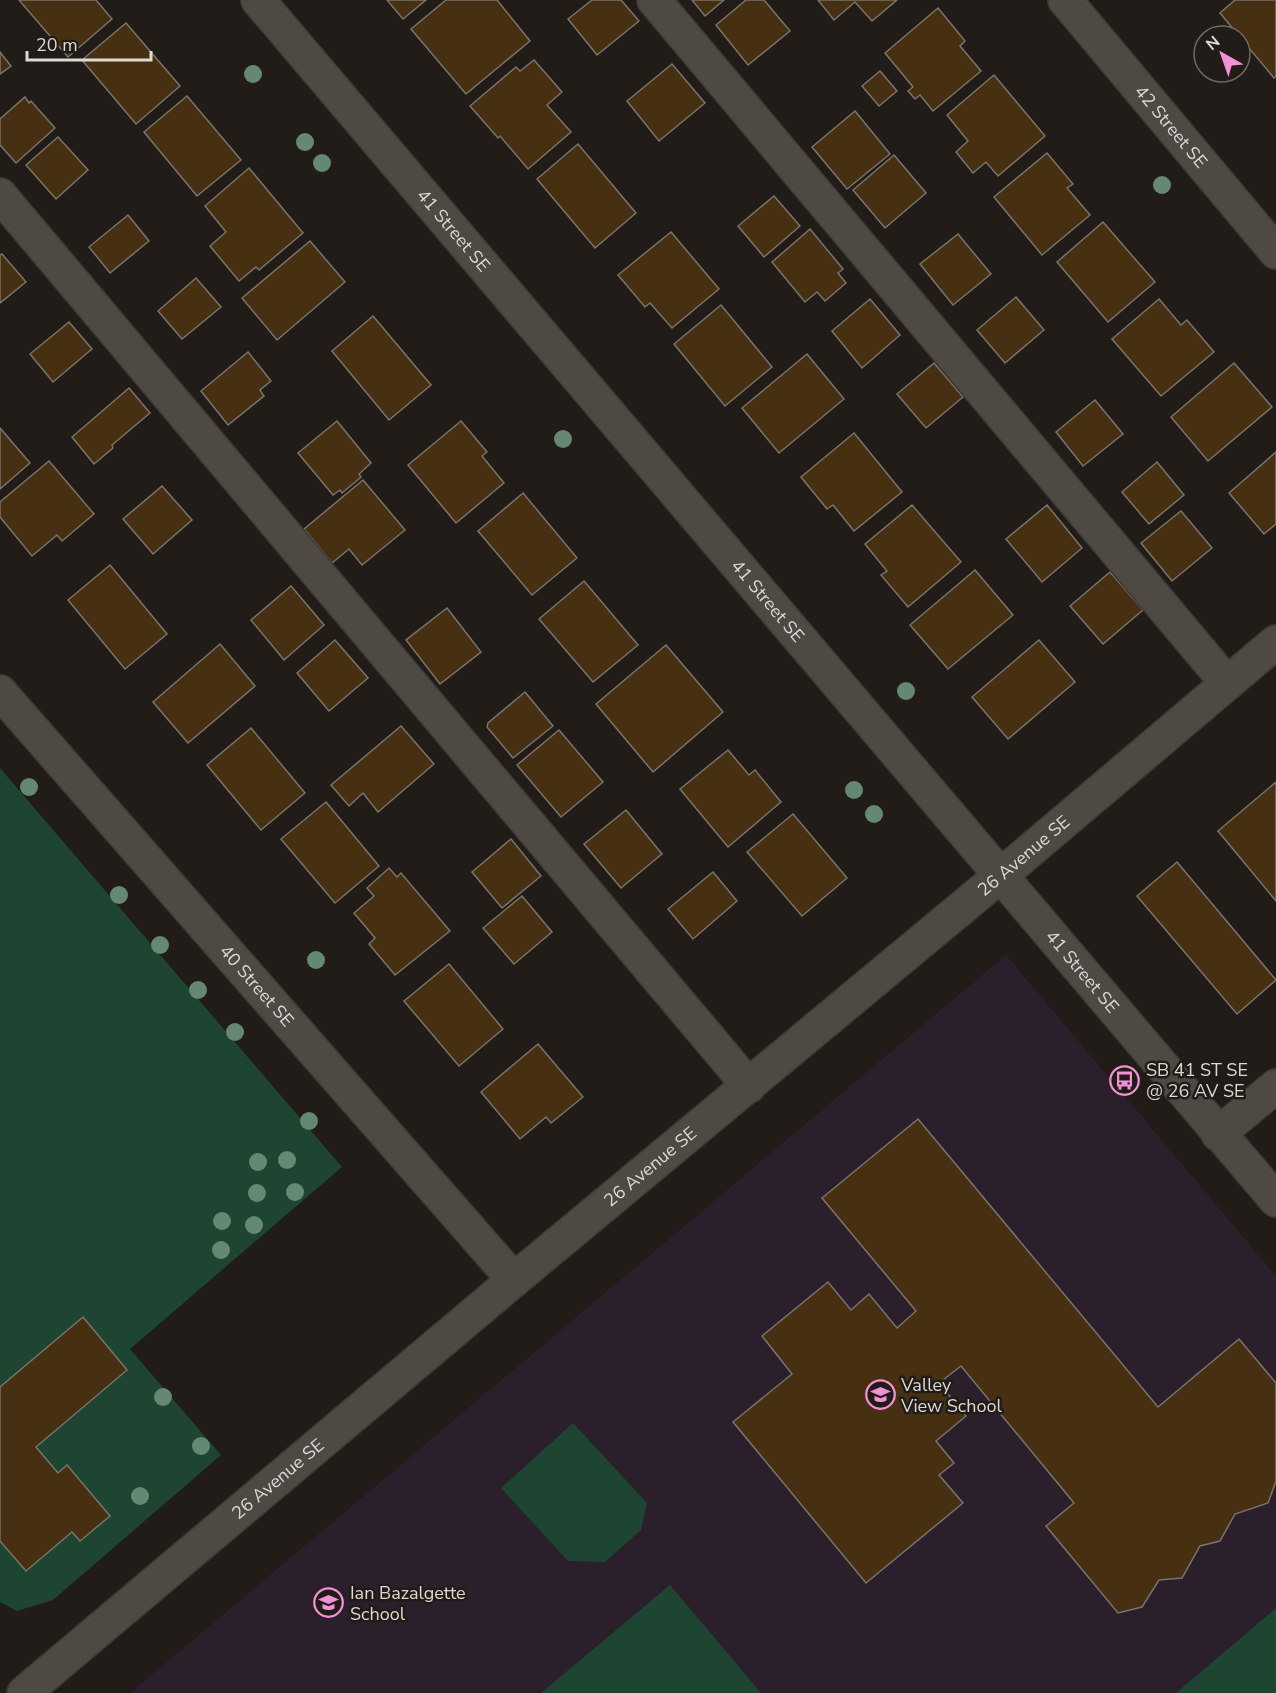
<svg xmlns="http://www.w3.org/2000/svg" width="1276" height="1693" font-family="'Nunito Sans',sans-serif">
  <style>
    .education { fill: #2b1f2c }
    .green { fill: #1e4432 }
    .building { fill: #473011; stroke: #78736c; stroke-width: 1.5 }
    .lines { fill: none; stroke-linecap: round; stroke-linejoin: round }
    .minor-casing { stroke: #3c3936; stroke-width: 36 }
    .minor { stroke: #4e4943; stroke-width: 33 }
    .tree { fill: #648872 }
    .labels { text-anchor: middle; stroke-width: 5; stroke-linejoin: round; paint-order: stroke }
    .street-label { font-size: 18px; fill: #dcd9d5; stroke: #211c17 }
    .poi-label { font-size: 18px; fill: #dcd9d5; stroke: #211c17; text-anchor: start }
  </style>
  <rect width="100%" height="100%" fill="#211c17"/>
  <path class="education" d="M 1006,955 L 1276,1276 L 1276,1693 L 130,1693 Z"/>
  <g class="green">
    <path d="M 0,768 L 342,1167 L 130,1349 L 221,1455 L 53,1600 L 17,1611 L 0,1602 Z"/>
    <path d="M 573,1423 L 647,1503 L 641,1530 L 605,1562 L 568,1561 L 501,1488 Z"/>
    <path d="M 670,1585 L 761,1693 L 541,1693 Z"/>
    <path d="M 1276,1608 L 1276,1693 L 1176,1693 Z"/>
  </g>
  <g class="building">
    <path d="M 19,0 L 96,0 L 112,19 L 68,57 Z"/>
    <path d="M 387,0 L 426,0 L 403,19 Z"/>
    <path d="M 446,0 L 497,0 L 530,41 L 466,94 L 411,29 Z"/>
    <path d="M 592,0 L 621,0 L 639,21 L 597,55 L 568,19 Z"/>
    <path d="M 692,0 L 724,0 L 705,16 Z"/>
    <path d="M 746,0 L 764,0 L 790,31 L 748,65 L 716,25 Z"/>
    <path d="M 818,0 L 897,0 L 872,21 L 855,2 L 834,20 Z"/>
    <path d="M 1235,0 L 1276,0 L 1276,77 L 1274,78 L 1220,13 Z"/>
    <path d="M 938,8 L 965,41 L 960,46 L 981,71 L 933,111 L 920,95 L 915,99 L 908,91 L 913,87 L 885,53 Z"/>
    <path d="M 126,23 L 180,86 L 136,124 L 82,60 Z"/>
    <path d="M 0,52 L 11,66 L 0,74 Z"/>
    <path d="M 534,60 L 562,92 L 547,105 L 571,132 L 528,169 L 500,136 L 498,138 L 470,106 L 516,67 L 520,71 Z"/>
    <path d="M 672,64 L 705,103 L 659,141 L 627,101 Z"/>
    <path d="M 880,71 L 897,91 L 879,106 L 862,86 Z"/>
    <path d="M 994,75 L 1045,136 L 998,176 L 986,162 L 973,173 L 956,152 L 968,141 L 947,115 Z"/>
    <path d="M 187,96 L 241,160 L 197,196 L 144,132 Z"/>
    <path d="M 25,97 L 29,103 L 31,101 L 55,128 L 16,163 L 0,145 L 0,119 Z"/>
    <path d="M 855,111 L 890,154 L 847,189 L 812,147 Z"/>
    <path d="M 58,137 L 88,170 L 56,199 L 26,165 Z"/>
    <path d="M 578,144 L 636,213 L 595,248 L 537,179 Z"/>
    <path d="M 1047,153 L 1073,184 L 1067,188 L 1090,215 L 1042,255 L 994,197 Z"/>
    <path d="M 894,155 L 926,193 L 885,228 L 853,190 Z"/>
    <path d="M 249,168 L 303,233 L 259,270 L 256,267 L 239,281 L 210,246 L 226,232 L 205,206 Z"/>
    <path d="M 774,196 L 800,226 L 764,257 L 738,226 Z"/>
    <path d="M 128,215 L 149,241 L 110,273 L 89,247 Z"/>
    <path d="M 1103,222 L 1155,282 L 1108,322 L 1057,262 Z"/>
    <path d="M 810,229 L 843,269 L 838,273 L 846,283 L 825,301 L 817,292 L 805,302 L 772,262 Z"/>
    <path d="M 671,232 L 719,289 L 672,328 L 650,303 L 645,307 L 618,275 Z"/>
    <path d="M 958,234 L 991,274 L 953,305 L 920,264 Z"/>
    <path d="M 310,241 L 345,282 L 277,340 L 242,298 Z"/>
    <path d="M 2,254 L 26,282 L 0,303 L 0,255 Z"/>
    <path d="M 196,278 L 221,307 L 182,339 L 158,311 Z"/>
    <path d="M 1016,297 L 1044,330 L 1005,363 L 977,330 Z"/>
    <path d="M 870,299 L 900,335 L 862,368 L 832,331 Z"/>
    <path d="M 1159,299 L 1181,325 L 1187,320 L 1214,352 L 1161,396 L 1112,339 Z"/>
    <path d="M 721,305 L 772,367 L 725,406 L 674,344 Z"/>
    <path d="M 373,316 L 431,385 L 389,420 L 332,351 Z"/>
    <path d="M 69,322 L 92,349 L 53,382 L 30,354 Z"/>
    <path d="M 248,352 L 271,381 L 260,390 L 264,396 L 228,425 L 201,391 Z"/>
    <path d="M 807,354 L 844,399 L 779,453 L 742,408 Z"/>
    <path d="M 934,363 L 963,397 L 926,428 L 897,394 Z"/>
    <path d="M 1234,363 L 1272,407 L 1208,461 L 1171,417 Z"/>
    <path d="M 129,388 L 150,413 L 112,445 L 113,448 L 94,464 L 72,437 Z"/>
    <path d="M 1095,400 L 1123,434 L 1083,466 L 1056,432 Z"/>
    <path d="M 337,421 L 371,463 L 359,474 L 361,477 L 342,493 L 340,490 L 333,495 L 298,453 Z"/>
    <path d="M 461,421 L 487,452 L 482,456 L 504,483 L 456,523 L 408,465 Z"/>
    <path d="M 0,428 L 30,463 L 0,489 Z"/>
    <path d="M 854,433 L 902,492 L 854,531 L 833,505 L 827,509 L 801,477 Z"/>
    <path d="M 1276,452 L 1276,524 L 1264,534 L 1229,493 Z"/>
    <path d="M 49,461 L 94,514 L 62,541 L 57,535 L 32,556 L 0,517 L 0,502 Z"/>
    <path d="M 1157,462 L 1184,495 L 1149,524 L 1122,492 Z"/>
    <path d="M 363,480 L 405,530 L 362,565 L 349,549 L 332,563 L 304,529 Z"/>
    <path d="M 162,486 L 192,520 L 153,554 L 123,519 Z"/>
    <path d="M 523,493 L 577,558 L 532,595 L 478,531 Z"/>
    <path d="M 912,505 L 961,562 L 908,607 L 881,575 L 887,571 L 865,544 Z"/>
    <path d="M 1047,505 L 1082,548 L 1042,582 L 1006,539 Z"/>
    <path d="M 1181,511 L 1212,548 L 1172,581 L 1141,543 Z"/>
    <path d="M 110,565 L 167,634 L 125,669 L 68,600 Z"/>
    <path d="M 975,570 L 1013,615 L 948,669 L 910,625 Z"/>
    <path d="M 1110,572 L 1143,610 L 1103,644 L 1070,606 Z"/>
    <path d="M 584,581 L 638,645 L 593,682 L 539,619 Z"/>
    <path d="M 291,586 L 324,625 L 284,660 L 251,620 Z"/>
    <path d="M 447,608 L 481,652 L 440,684 L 406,640 Z"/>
    <path d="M 335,640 L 368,678 L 329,711 L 297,673 Z"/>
    <path d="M 1039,640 L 1075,682 L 1008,739 L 972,697 Z"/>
    <path d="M 220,644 L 255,686 L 188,743 L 153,702 Z"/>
    <path d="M 666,645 L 723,712 L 653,772 L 596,704 Z"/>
    <path d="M 525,692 L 553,726 L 513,758 L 487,727 L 488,723 Z"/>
    <path d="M 401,726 L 434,764 L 378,812 L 363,793 L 349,806 L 331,785 Z"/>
    <path d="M 251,728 L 305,793 L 261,830 L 207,765 Z"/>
    <path d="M 559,730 L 603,782 L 561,817 L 517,765 Z"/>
    <path d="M 728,750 L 749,775 L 755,770 L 781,802 L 728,847 L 680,789 Z"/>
    <path d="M 1276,782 L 1276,901 L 1218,831 Z"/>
    <path d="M 326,802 L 379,866 L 335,903 L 281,839 Z"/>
    <path d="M 626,810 L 662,854 L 621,888 L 584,844 Z"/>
    <path d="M 793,814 L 847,878 L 802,916 L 747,852 Z"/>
    <path d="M 511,839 L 541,876 L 502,908 L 472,872 Z"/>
    <path d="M 1177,862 L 1276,980 L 1237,1014 L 1137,896 Z"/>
    <path d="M 389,868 L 397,877 L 401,873 L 450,931 L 395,975 L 369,944 L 375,938 L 354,913 L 374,896 L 367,888 Z"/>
    <path d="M 713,872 L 737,901 L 693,939 L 668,909 Z"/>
    <path d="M 522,896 L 552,932 L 514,964 L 483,928 Z"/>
    <path d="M 449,964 L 503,1029 L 459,1066 L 404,1001 Z"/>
    <path d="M 538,1044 L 583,1097 L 551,1123 L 546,1117 L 520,1139 L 481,1092 Z"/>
    <path d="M 918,1119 L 1158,1407 L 1239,1339 L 1276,1383 L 1276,1481 L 1268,1503 L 1235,1514 L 1220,1541 L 1200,1546 L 1182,1578 L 1159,1580 L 1142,1607 L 1118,1613 L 1046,1526 L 1074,1503 L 961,1366 L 939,1383 L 966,1416 L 936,1441 L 954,1463 L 939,1475 L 963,1503 L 866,1583 L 733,1422 L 792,1374 L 762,1336 L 828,1282 L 851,1310 L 869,1294 L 897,1328 L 916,1311 L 822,1198 Z"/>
    <path d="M 83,1317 L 127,1370 L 36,1447 L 58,1473 L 67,1465 L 110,1516 L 80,1541 L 72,1532 L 26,1571 L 0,1541 L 0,1387 Z"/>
  </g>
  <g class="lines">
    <defs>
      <g id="minor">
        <path id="s1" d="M 258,0 L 1276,1200"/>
        <path d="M 654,0 L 1227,683"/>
        <path id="s2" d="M 1065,0 L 1276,252"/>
        <path d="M 0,195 L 749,1086"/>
        <path id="s3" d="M 0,692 L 514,1280"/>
        <path d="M 1218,1134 L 1276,1086"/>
        <path id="s4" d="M 24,1693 L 514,1280 L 1000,876 L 1276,642"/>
      </g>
    </defs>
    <use href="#minor" class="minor-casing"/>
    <use href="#minor" class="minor"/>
  </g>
  <g class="tree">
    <circle cx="253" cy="74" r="9"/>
    <circle cx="305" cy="142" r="9"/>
    <circle cx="322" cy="163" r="9"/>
    <circle cx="1162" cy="185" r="9"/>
    <circle cx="563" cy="439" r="9"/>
    <circle cx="906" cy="691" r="9"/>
    <circle cx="29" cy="787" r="9"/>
    <circle cx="854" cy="790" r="9"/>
    <circle cx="874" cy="814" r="9"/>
    <circle cx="119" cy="895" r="9"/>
    <circle cx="160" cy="945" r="9"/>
    <circle cx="316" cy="960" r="9"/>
    <circle cx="198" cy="990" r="9"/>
    <circle cx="235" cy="1032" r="9"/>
    <circle cx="309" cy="1121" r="9"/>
    <circle cx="287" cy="1160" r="9"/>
    <circle cx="258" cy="1162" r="9"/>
    <circle cx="295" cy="1192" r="9"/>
    <circle cx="257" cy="1193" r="9"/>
    <circle cx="222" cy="1221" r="9"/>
    <circle cx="254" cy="1225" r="9"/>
    <circle cx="221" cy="1250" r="9"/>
    <circle cx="163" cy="1397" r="9"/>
    <circle cx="201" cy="1446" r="9"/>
    <circle cx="140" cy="1496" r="9"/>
  </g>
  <defs>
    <symbol id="bus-ring" viewBox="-11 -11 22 22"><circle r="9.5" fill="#211c17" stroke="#f391d6" stroke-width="1.5"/><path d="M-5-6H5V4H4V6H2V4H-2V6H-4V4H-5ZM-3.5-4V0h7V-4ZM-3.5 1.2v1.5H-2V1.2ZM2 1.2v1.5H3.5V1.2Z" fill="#f391d6"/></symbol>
    <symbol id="school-ring" viewBox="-11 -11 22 22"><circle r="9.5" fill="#211c17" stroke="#f391d6" stroke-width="1.5"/><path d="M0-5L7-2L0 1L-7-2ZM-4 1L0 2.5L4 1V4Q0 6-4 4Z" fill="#f391d6"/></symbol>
  </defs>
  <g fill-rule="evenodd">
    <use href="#bus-ring" x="1108" y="1064" width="33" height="33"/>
    <use href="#school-ring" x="864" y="1378" width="33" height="33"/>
    <use href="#school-ring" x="312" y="1586" width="33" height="33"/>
  </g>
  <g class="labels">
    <g class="street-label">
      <text dy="6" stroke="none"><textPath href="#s2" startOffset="165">42 Street SE</textPath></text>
      <text dy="6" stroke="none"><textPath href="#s1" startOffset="302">41 Street SE</textPath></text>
      <text dy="6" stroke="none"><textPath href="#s1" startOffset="788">41 Street SE</textPath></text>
      <text dy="6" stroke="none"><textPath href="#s4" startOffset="1304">26 Avenue SE</textPath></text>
      <text dy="6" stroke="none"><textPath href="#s1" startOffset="1274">41 Street SE</textPath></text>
      <text dy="6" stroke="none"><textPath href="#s3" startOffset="390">40 Street SE</textPath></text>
      <text dy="6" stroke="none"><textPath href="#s4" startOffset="818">26 Avenue SE</textPath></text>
      <text dy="6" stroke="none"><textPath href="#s4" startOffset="332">26 Avenue SE</textPath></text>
    </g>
    <g class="poi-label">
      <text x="1146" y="1076">SB 41 ST SE<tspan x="1146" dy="21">@ 26 AV SE</tspan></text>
      <text x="901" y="1391">Valley<tspan x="901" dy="21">View School</tspan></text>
      <text x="350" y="1599">Ian Bazalgette<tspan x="350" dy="21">School</tspan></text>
    </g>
  </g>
  <g transform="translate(1222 54) rotate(320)"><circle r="28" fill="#211c17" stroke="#6c6863" stroke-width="1.5"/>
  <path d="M0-4.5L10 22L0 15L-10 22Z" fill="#f391d6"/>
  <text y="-9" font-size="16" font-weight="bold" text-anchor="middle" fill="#dcd9d5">N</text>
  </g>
  <path d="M27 51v9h124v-9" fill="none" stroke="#dcd9d5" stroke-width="3"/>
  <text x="36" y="51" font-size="18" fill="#dcd9d5" stroke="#211c17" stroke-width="4.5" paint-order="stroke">20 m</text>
</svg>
